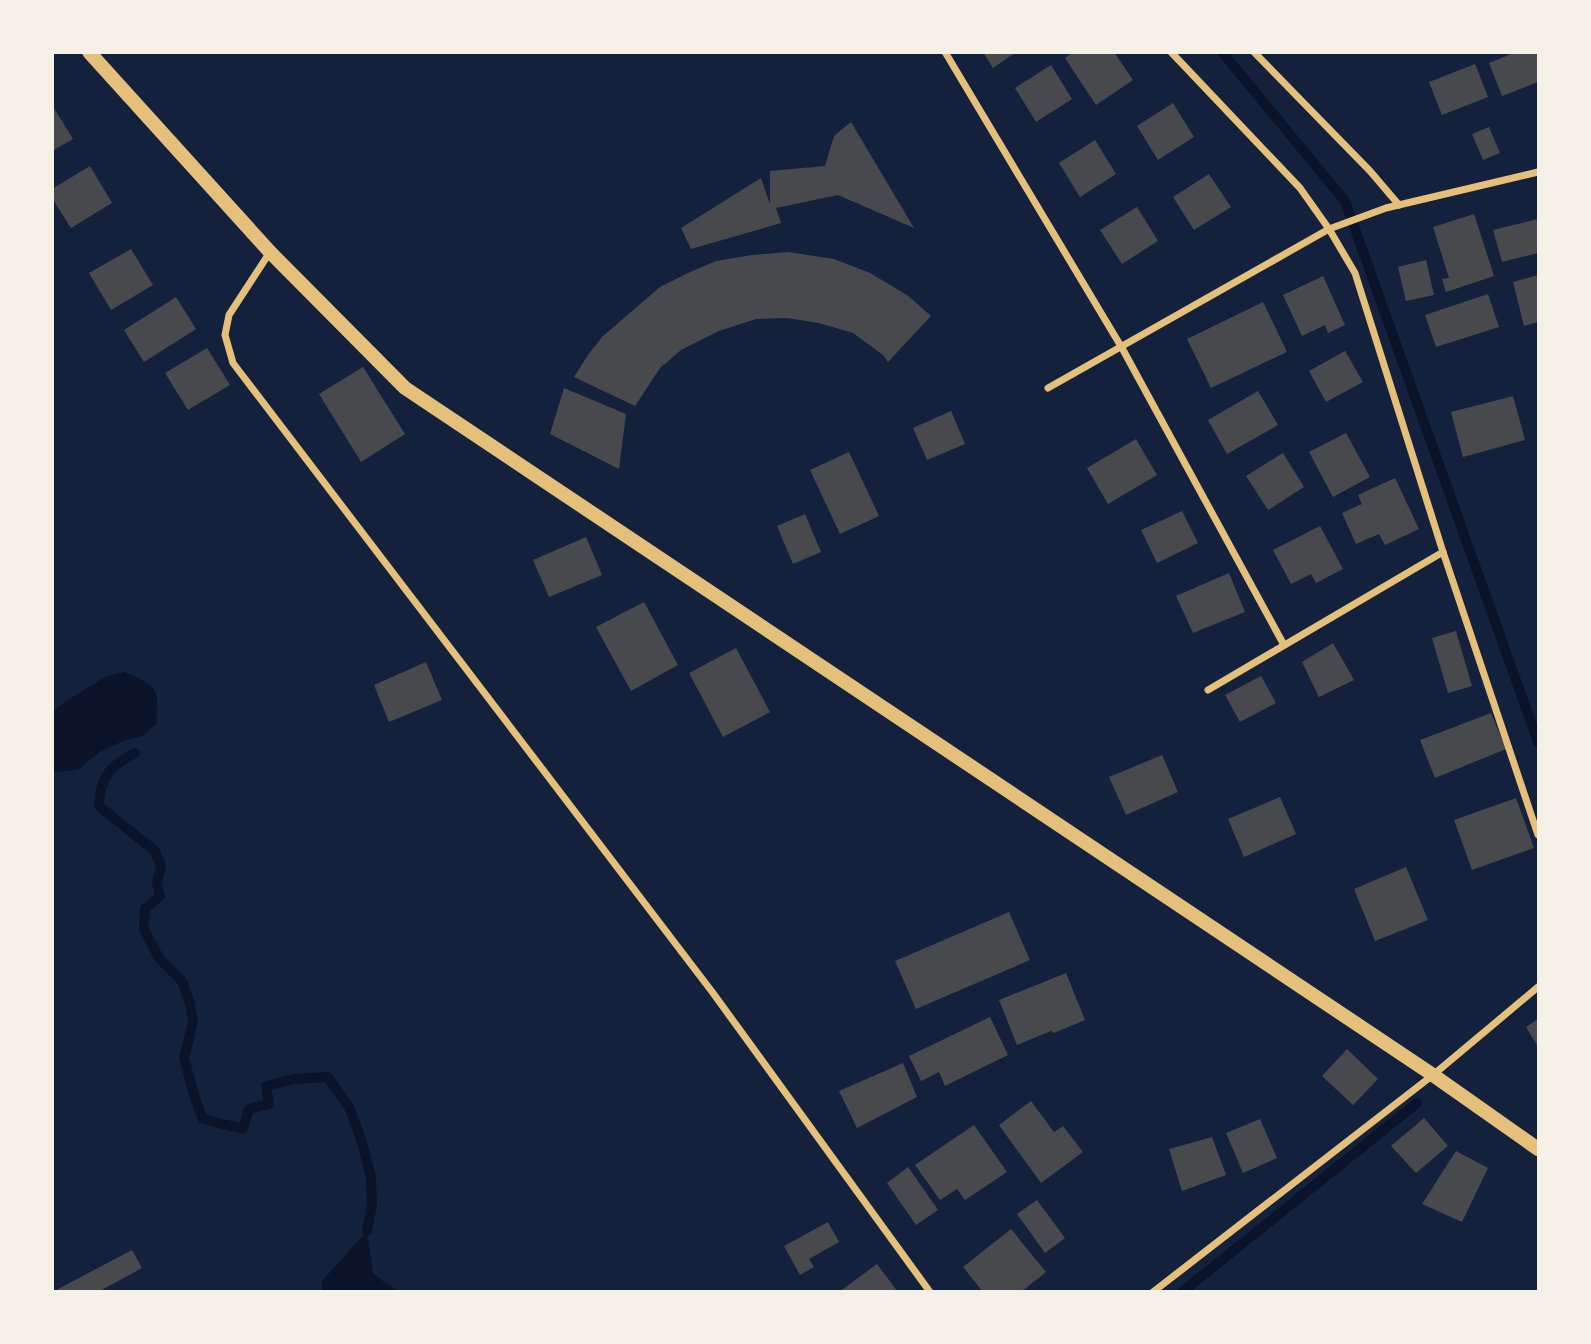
<svg xmlns="http://www.w3.org/2000/svg" width="1591" height="1344" font-family="'Sofia Sans Condensed',sans-serif">
  <style>
    .water { fill: #0b132b }
    .lines { fill: none; stroke-linecap: round; stroke-linejoin: round }
    .stream { stroke: #0b132b; stroke-width: 10 }
    .building { fill: #48494c }
    .minor { stroke: #e5c07b; stroke-width: 7 }
    .secondary { stroke: #e5c07b; stroke-width: 14 }
  </style>
  <rect width="100%" height="100%" fill="#14213d"/>
  <g class="water">
    <path d="M 124,672 C 159,686 158,687 157,723 L 143,736 L 125,740 L 100,752 L 78,770 L 53,772 L 53,712 L 63,703 L 105,677 Z"/>
    <path d="M 367,1231 L 373,1273 L 384,1282 L 399,1291 L 323,1291 L 321,1282 Z"/>
  </g>
  <g class="lines">
    <g class="stream">
      <path d="M 1222,52 L 1345,201 L 1538,742"/>
      <path d="M 135,753 C 110,766 100,777 99,806 L 155,851 L 161,865 L 157,883 L 160,896 L 145,909 L 144,929 L 159,958 L 182,981 L 190,1004 L 193,1022 L 184,1058 L 195,1098 L 203,1119 L 243,1129 L 249,1109 L 269,1104 L 266,1086 L 294,1079 L 328,1077 L 350,1109 L 362,1143 L 371,1177 L 372,1204 L 367,1231"/>
      <path d="M 1182,1292 L 1417,1103"/>
    </g>
  </g>
  <g class="building">
    <path d="M 983,52 L 1016,52 L 993,68 Z"/>
    <path d="M 1073,52 L 1114,52 L 1133,80 L 1096,105 L 1065,58 Z"/>
    <path d="M 1516,52 L 1538,52 L 1538,82 L 1502,96 L 1489,63 Z"/>
    <path d="M 1475,64 L 1488,97 L 1442,115 L 1429,82 Z"/>
    <path d="M 1051,65 L 1072,99 L 1036,122 L 1015,88 Z"/>
    <path d="M 1173,103 L 1194,137 L 1158,160 L 1137,126 Z"/>
    <path d="M 52,105 L 73,139 L 52,151 Z"/>
    <path d="M 851,122 L 914,228 L 838,195 L 776,208 L 781,223 L 691,249 L 681,228 L 761,178 L 770,204 L 770,171 L 825,166 L 834,136 Z"/>
    <path d="M 1489,127 L 1500,153 L 1483,160 L 1472,134 Z"/>
    <path d="M 1095,140 L 1116,174 L 1080,197 L 1059,163 Z"/>
    <path d="M 90,166 L 112,203 L 71,228 L 52,198 L 52,189 Z"/>
    <path d="M 1209,174 L 1231,207 L 1194,230 L 1173,197 Z"/>
    <path d="M 1137,207 L 1158,241 L 1122,264 L 1100,230 Z"/>
    <path d="M 1474,214 L 1494,276 L 1446,292 L 1442,279 L 1449,278 L 1433,227 Z"/>
    <path d="M 1538,219 L 1538,253 L 1502,262 L 1493,230 Z"/>
    <path d="M 131,249 L 153,285 L 111,310 L 89,273 Z"/>
    <path d="M 788,252 L 834,259 L 870,273 L 907,295 L 931,316 L 888,362 L 883,355 L 853,333 L 819,323 L 787,318 L 756,319 L 719,331 L 681,350 L 660,368 L 635,406 L 574,377 L 588,355 L 603,336 L 660,287 L 690,272 L 716,261 L 752,255 Z"/>
    <path d="M 1426,260 L 1434,295 L 1406,301 L 1398,267 Z"/>
    <path d="M 1538,275 L 1538,322 L 1524,326 L 1513,282 Z"/>
    <path d="M 1323,276 L 1345,325 L 1328,333 L 1325,325 L 1302,336 L 1283,295 Z"/>
    <path d="M 1488,294 L 1499,327 L 1436,347 L 1425,315 Z"/>
    <path d="M 176,297 L 196,329 L 144,362 L 124,330 Z"/>
    <path d="M 1263,302 L 1287,352 L 1211,388 L 1187,339 Z"/>
    <path d="M 207,348 L 230,385 L 188,410 L 165,373 Z"/>
    <path d="M 1345,351 L 1363,382 L 1326,402 L 1309,371 Z"/>
    <path d="M 363,367 L 405,434 L 361,462 L 319,394 Z"/>
    <path d="M 564,388 L 626,414 L 619,469 L 550,434 Z"/>
    <path d="M 1258,391 L 1278,425 L 1227,454 L 1208,420 Z"/>
    <path d="M 1513,396 L 1525,440 L 1463,457 L 1451,412 Z"/>
    <path d="M 951,411 L 965,444 L 927,460 L 913,428 Z"/>
    <path d="M 1346,433 L 1370,477 L 1333,497 L 1309,452 Z"/>
    <path d="M 1136,439 L 1157,475 L 1108,504 L 1087,468 Z"/>
    <path d="M 849,452 L 879,516 L 840,534 L 810,470 Z"/>
    <path d="M 1283,453 L 1304,487 L 1268,510 L 1246,476 Z"/>
    <path d="M 1395,478 L 1419,529 L 1385,545 L 1379,534 L 1356,544 L 1342,513 L 1362,504 L 1358,495 Z"/>
    <path d="M 1182,511 L 1198,543 L 1157,563 L 1141,530 Z"/>
    <path d="M 805,514 L 821,552 L 793,564 L 777,526 Z"/>
    <path d="M 1320,526 L 1343,569 L 1316,583 L 1311,574 L 1291,584 L 1273,550 Z"/>
    <path d="M 586,537 L 602,575 L 549,597 L 533,560 Z"/>
    <path d="M 1229,573 L 1245,612 L 1193,633 L 1176,596 Z"/>
    <path d="M 644,602 L 678,665 L 631,691 L 596,627 Z"/>
    <path d="M 1456,631 L 1472,686 L 1448,693 L 1432,638 Z"/>
    <path d="M 1333,643 L 1354,680 L 1319,697 L 1302,662 Z"/>
    <path d="M 736,648 L 770,712 L 723,737 L 689,673 Z"/>
    <path d="M 426,662 L 442,700 L 389,722 L 374,685 Z"/>
    <path d="M 1261,676 L 1276,703 L 1240,722 L 1225,695 Z"/>
    <path d="M 1491,713 L 1506,749 L 1435,778 L 1420,740 Z"/>
    <path d="M 1162,755 L 1178,792 L 1126,815 L 1109,777 Z"/>
    <path d="M 1280,797 L 1296,834 L 1244,857 L 1228,819 Z"/>
    <path d="M 1516,798 L 1534,848 L 1472,870 L 1454,820 Z"/>
    <path d="M 1406,867 L 1428,920 L 1375,941 L 1354,889 Z"/>
    <path d="M 1009,912 L 1030,960 L 916,1009 L 895,961 Z"/>
    <path d="M 1066,973 L 1085,1020 L 1054,1033 L 1051,1031 L 1017,1045 L 999,1000 Z"/>
    <path d="M 990,1017 L 1008,1055 L 945,1086 L 939,1072 L 921,1081 L 909,1056 Z"/>
    <path d="M 1538,1019 L 1538,1047 L 1526,1027 Z"/>
    <path d="M 1347,1049 L 1378,1079 L 1353,1105 L 1322,1076 Z"/>
    <path d="M 903,1063 L 917,1097 L 857,1128 L 839,1091 Z"/>
    <path d="M 1031,1101 L 1054,1132 L 1063,1126 L 1083,1152 L 1041,1183 L 999,1125 Z"/>
    <path d="M 1424,1118 L 1448,1146 L 1416,1173 L 1391,1146 Z"/>
    <path d="M 1260,1119 L 1277,1158 L 1243,1173 L 1226,1133 Z"/>
    <path d="M 974,1125 L 1007,1172 L 965,1200 L 957,1189 L 940,1200 L 915,1165 Z"/>
    <path d="M 1212,1137 L 1226,1175 L 1182,1191 L 1169,1149 Z"/>
    <path d="M 1456,1151 L 1488,1168 L 1462,1222 L 1422,1204 Z"/>
    <path d="M 908,1167 L 938,1210 L 916,1225 L 887,1183 Z"/>
    <path d="M 1037,1200 L 1065,1238 L 1045,1253 L 1017,1214 Z"/>
    <path d="M 828,1222 L 839,1242 L 809,1259 L 814,1267 L 800,1275 L 784,1246 Z"/>
    <path d="M 1011,1229 L 1046,1272 L 1021,1292 L 983,1292 L 963,1267 Z"/>
    <path d="M 132,1250 L 142,1268 L 98,1292 L 59,1292 L 58,1289 Z"/>
    <path d="M 877,1264 L 898,1292 L 839,1292 Z"/>
  </g>
  <g class="lines">
    <g class="minor">
      <path d="M 945,52 L 1122,348 L 1284,645"/>
      <path d="M 1171,52 L 1300,188 L 1329,229 L 1355,273 L 1443,552 L 1538,835"/>
      <path d="M 1254,52 L 1370,171 L 1399,205"/>
      <path d="M 270,252 L 229,315 L 225,335 L 233,363 L 713,993 L 930,1292"/>
      <path d="M 1048,388 L 1329,229 L 1386,208 L 1538,172"/>
      <path d="M 1208,690 L 1443,552"/>
      <path d="M 1153,1292 L 1433,1075 L 1538,987"/>
    </g>
    <path class="secondary" d="M 89,52 L 270,252 L 405,388 L 1433,1075 L 1538,1149"/>
  </g>
  <rect width="1591" height="1344" fill="none" stroke="#f6f1e7" stroke-width="108"/>
</svg>
